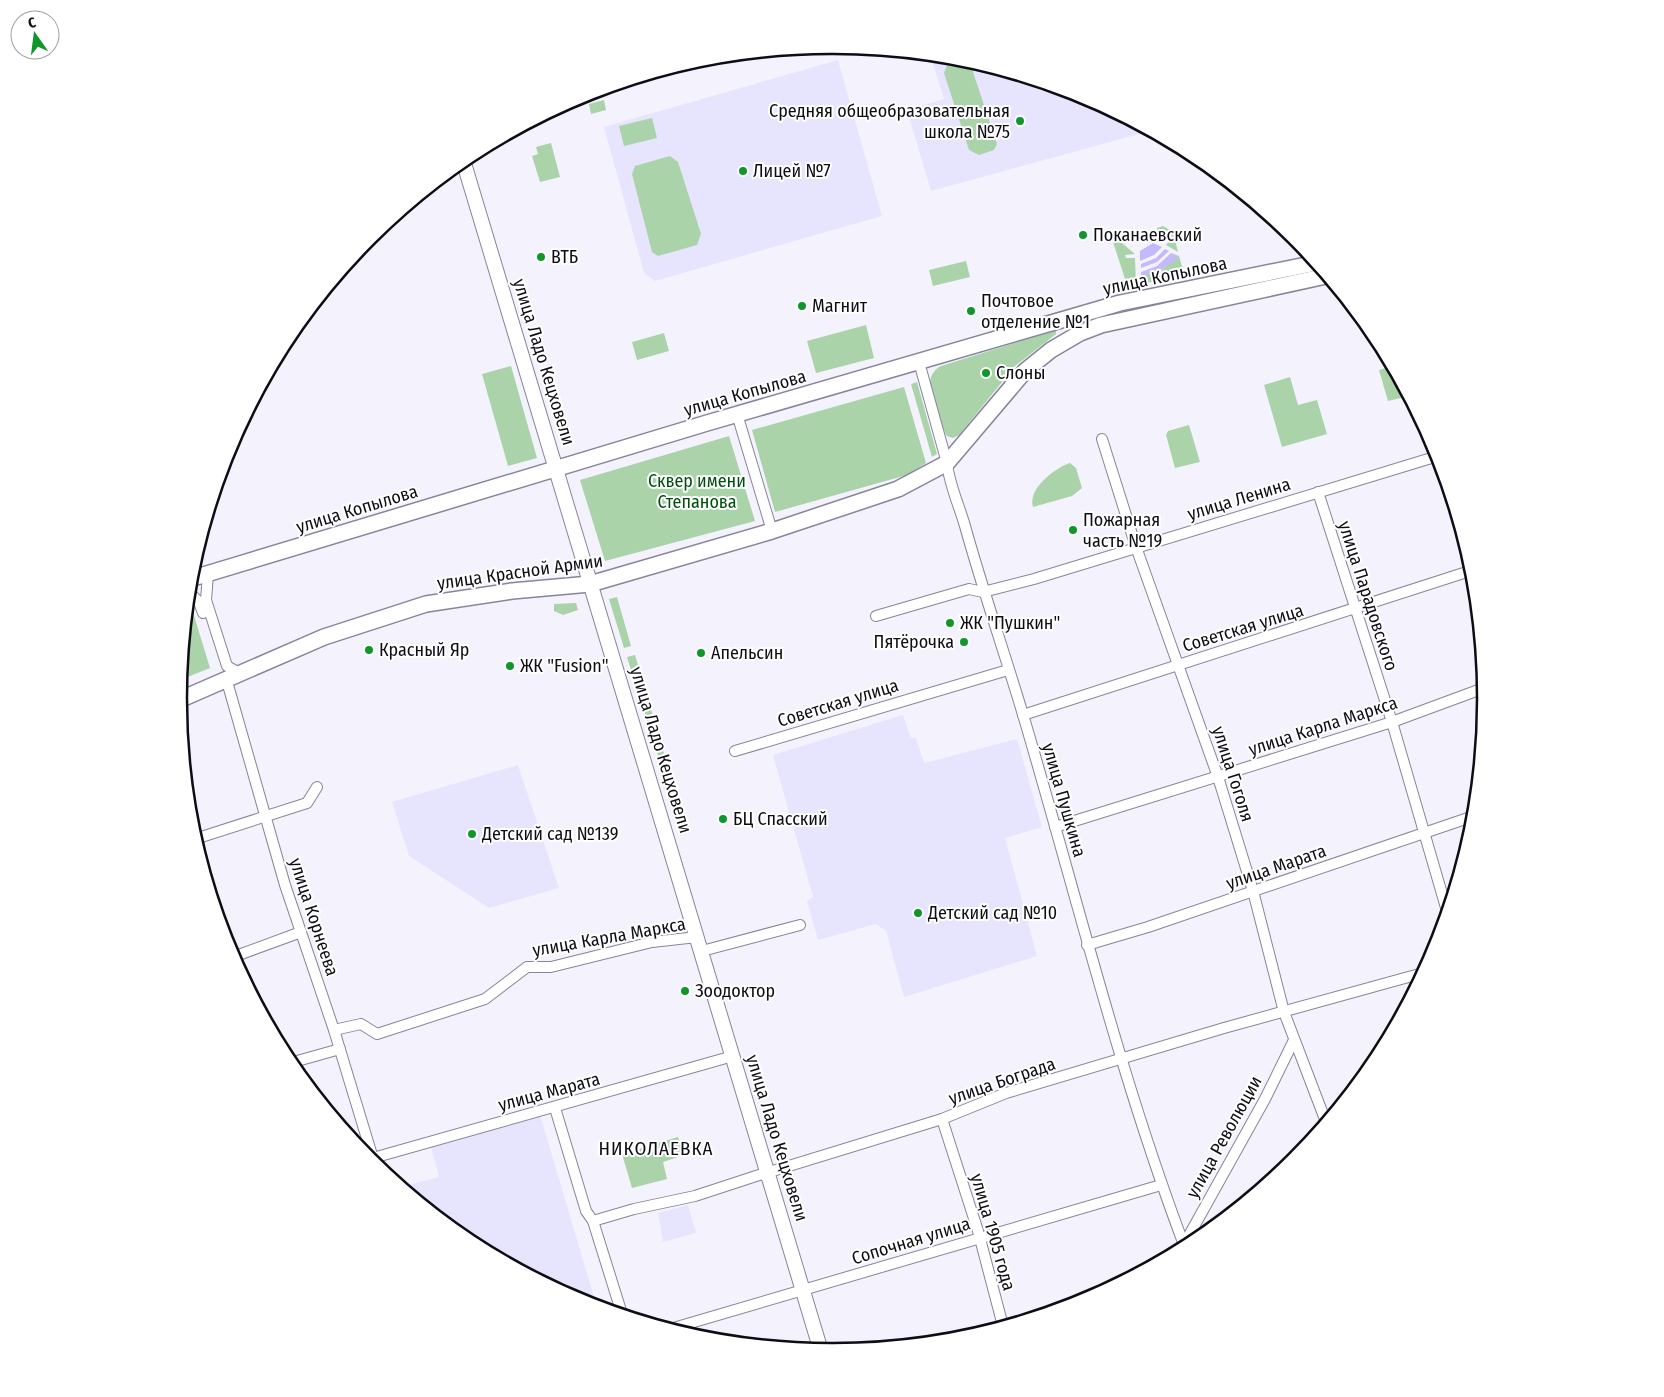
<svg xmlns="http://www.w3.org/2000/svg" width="1664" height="1397" font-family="'Fira Sans Condensed',sans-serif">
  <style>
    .built { fill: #e7e4fe }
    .green { fill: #aad3aa }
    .water { fill: #c3b9fb }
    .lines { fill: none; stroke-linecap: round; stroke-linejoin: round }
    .street-casing { stroke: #87849b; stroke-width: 12 }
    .secondary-casing { stroke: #87849b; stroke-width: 16 }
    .primary-casing { stroke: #87849b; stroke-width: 18 }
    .street { stroke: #fff; stroke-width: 10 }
    .secondary { stroke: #fff; stroke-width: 14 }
    .primary { stroke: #fff; stroke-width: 15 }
    .poi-dot { fill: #10972c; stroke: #fff; stroke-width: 2 }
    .labels { text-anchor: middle; stroke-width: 4; stroke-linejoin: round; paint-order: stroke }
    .poi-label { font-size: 18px; fill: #0e0d15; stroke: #fff; text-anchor: start }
    .street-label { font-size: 18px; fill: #0e0d15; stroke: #fff }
    .park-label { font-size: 18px; fill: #004e0e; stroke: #fff }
    .neighbourhood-label { font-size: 19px; letter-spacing: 1px; fill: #0e0d15; stroke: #fff }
    .rim { fill: none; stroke: #0e0d15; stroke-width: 2.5 }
  </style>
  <rect width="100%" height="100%" fill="#f4f3fd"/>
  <g class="built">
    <path d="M 953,57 L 1082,95 L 1150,131 L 931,191 L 907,110 L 944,99 L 933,64 Z"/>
    <path d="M 838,60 L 882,216 L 655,281 L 644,273 L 604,127 Z"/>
    <path d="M 903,715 L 911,738 L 916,738 L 924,763 L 1017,739 L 1042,827 L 1005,838 L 1037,956 L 904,997 L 886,931 L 876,924 L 818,940 L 807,901 L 813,897 L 773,755 Z"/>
    <path d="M 518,765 L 559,888 L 489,908 L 409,856 L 392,802 Z"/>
    <path d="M 540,1115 L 597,1307 L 582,1302 L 469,1242 L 402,1187 L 439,1177 L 431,1147 Z"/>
    <path d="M 688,1205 L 696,1233 L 663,1242 L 658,1213 Z"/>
  </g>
  <g class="green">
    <path d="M 960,59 L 970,63 L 997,144 L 994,150 L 979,155 L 969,150 L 944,73 L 948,63 Z"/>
    <path d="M 604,100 L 606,110 L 591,114 L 589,104 Z"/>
    <path d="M 652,118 L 657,138 L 624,146 L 619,126 Z"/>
    <path d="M 551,143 L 560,177 L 540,182 L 532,156 L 538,154 L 536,147 Z"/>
    <path d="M 670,156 L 678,162 L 701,234 L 697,245 L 658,256 L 652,252 L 632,174 L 635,166 Z"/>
    <path d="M 1163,226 L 1173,232 L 1178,252 L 1166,245 L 1173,237 L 1171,235 L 1161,242 L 1157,228 Z"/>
    <path d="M 1116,238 L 1135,254 L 1125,255 L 1126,258 L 1135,258 L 1136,286 L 1128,288 L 1112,239 Z"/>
    <path d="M 1179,256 L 1183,270 L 1180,275 L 1143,284 L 1141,276 L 1160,271 Z"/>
    <path d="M 966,261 L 970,277 L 933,286 L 929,270 Z"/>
    <path d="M 866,325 L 874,358 L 816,373 L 807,341 Z"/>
    <path d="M 1056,330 L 1056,334 L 1015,366 L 959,435 L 953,438 L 947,436 C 941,426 929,392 930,382 C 931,374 935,369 941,366 Z"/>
    <path d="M 664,333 L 669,351 L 637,360 L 632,342 Z"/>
    <path d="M 511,366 L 537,458 L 508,466 L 482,374 Z"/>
    <path d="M 1392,366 L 1401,384 L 1405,397 L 1388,401 L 1379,370 Z"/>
    <path d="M 1290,377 L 1298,405 L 1317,400 L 1327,434 L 1282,447 L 1264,385 Z"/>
    <path d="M 917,382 L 937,454 L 932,457 L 911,384 Z"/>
    <path d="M 904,387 L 926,463 L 907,475 L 775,512 L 752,430 Z"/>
    <path d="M 1189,425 L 1200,462 L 1175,468 L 1166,435 L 1168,431 Z"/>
    <path d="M 729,436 L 755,521 L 605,561 L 580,480 Z"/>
    <path d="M 1070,463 L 1076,468 L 1082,488 L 1072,496 L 1033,507 C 1027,489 1055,468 1070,463 Z"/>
    <path d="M 617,597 L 631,646 L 624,648 L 609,599 Z"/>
    <path d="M 576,603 L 578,610 L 563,615 L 554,611 L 554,604 Z"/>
    <path d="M 188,606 L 192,609 L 210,668 L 180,680 Z"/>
    <path d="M 635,655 L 664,753 L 659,759 L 627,657 Z"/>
    <path d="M 678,1137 L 684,1155 L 663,1162 L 667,1179 L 632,1188 L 622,1154 Z"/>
  </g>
  <g class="water">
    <path d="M 1153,243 L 1162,247 L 1154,255 L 1140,261 L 1140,251 Z"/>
    <path d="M 1165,249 L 1169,251 L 1157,262 L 1141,268 L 1141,264 L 1156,258 Z"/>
    <path d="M 1171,253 L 1179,256 C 1167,268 1156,273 1141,276 L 1141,272 L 1157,266 Z"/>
  </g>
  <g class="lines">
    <defs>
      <g id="street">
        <path d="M 919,362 L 947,463 C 949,484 959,505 965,526 C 983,591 1005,654 1024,718 C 1076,894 1119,1073 1184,1245 L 1187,1246"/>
        <path d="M 737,414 L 772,531"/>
        <path d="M 1102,439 L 1136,547 L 1218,777 L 1253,891 L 1284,1012 L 1326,1122"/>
        <path d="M 1318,492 L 1392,722 L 1447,911"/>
        <path d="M 208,574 L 206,600 L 227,666 L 239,673"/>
        <path d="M 189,592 L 199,602 L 203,613"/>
        <path d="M 876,616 L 969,589 L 983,592 L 1034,579 L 1438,456"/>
        <path d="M 226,678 L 285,885 L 334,1030 L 375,1165"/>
        <path d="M 1023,715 L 1473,570"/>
        <path d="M 735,751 L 1008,670"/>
        <path d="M 1055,827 L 1392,722 L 1484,688"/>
        <path d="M 195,839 L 307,803 L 317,787"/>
        <path d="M 1087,945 L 1148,927 L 1474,816"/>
        <path d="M 702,951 L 800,925"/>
        <path d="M 233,957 L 301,932"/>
        <path d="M 334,1030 L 361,1024 L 377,1034 L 485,999 L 527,967 L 551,967 L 652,942 L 697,937"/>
        <path d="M 290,1063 L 340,1049"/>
        <path d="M 555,1108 L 586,1211 L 593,1221 L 622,1314"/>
        <path d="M 942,1119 L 978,1231 L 1003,1326"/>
        <path d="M 371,1154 L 373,1158 L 733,1056"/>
        <path d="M 593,1221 L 634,1209 L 695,1196 L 756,1176 L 942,1119 L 1006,1093 L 1224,1028 L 1423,973"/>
        <path d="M 1182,1248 L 1265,1099 L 1294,1040"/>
        <path d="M 670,1329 L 1161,1185"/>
      </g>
      <path id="secondary" d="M 463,160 L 821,1351"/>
      <g id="primary">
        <path d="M 190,579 L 707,423 L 1120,303 L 1316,263"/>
        <path d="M 179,700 L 324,637 L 426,604 L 512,591 L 590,584 L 772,531 L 898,489 L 947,463 L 1025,371 L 1051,350 L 1080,333 L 1101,325 L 1326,276"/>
      </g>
    </defs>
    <use href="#street" class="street-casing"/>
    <use href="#secondary" class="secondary-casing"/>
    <use href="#primary" class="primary-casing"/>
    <use href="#street" class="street"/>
    <use href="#secondary" class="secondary"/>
    <use href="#primary" class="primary"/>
  </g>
  <g class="poi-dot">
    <circle cx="1020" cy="121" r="5"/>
    <circle cx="743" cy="171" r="5"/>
    <circle cx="1083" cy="235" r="5"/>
    <circle cx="541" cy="257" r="5"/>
    <circle cx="802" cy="306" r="5"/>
    <circle cx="971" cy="311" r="5"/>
    <circle cx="986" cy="373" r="5"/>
    <circle cx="1073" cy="530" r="5"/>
    <circle cx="950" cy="623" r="5"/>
    <circle cx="964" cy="642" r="5"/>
    <circle cx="369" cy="650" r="5"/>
    <circle cx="701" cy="653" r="5"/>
    <circle cx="510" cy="666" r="5"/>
    <circle cx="723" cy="819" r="5"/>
    <circle cx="472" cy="834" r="5"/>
    <circle cx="918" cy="913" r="5"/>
    <circle cx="685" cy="991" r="5"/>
  </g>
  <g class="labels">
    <g class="poi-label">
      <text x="1010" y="117" text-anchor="end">Средняя общеобразовательная<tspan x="1010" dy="21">школа №75</tspan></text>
      <text x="753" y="177">Лицей №7</text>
      <text x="1093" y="241">Поканаевский</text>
      <text x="551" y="263">ВТБ</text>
      <text x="981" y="307">Почтовое<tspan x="981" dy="21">отделение №1</tspan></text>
      <text x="812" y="312">Магнит</text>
      <text x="996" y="379">Слоны</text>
      <text x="1083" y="526">Пожарная<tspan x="1083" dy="21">часть №19</tspan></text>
      <text x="960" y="629">ЖК "Пушкин"</text>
      <text x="954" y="648" text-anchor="end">Пятёрочка</text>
      <text x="379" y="656">Красный Яр</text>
      <text x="711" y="659">Апельсин</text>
      <text x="520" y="672">ЖК "Fusion"</text>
      <text x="733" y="825">БЦ Спасский</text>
      <text x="482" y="840">Детский сад №139</text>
      <text x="928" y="919">Детский сад №10</text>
      <text x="695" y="997">Зоодоктор</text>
    </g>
    <g class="street-label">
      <text transform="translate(1165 276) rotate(-12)" y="6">улица Копылова</text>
      <text transform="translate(544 362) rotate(73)" y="6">улица Ладо Кецховели</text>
      <text transform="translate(745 393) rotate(-16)" y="6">улица Копылова</text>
      <text transform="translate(1239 499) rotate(-17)" y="6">улица Ленина</text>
      <text transform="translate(357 509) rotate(-17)" y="6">улица Копылова</text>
      <text transform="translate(520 572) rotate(-8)" y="6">улица Красной Армии</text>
      <text transform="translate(1368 596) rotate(72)" y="6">улица Парадовского</text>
      <text transform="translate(1243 628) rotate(-17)" y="6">Советская улица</text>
      <text transform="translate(838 703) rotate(-17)" y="6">Советская улица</text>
      <text transform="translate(1323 726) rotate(-18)" y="6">улица Карла Маркса</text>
      <text transform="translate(661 750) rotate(73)" y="6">улица Ладо Кецховели</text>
      <text transform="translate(1233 774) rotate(72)" y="6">улица Гоголя</text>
      <text transform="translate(1064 800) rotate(74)" y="6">улица Пушкина</text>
      <text transform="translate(1276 867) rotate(-19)" y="6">улица Марата</text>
      <text transform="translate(314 917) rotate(72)" y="6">улица Корнеева</text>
      <text transform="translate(609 937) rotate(-10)" y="6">улица Карла Маркса</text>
      <text transform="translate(1002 1081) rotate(-19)" y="6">улица Бограда</text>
      <text transform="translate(549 1092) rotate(-15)" y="6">улица Марата</text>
      <text transform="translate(1224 1137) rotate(-61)" y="6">улица Революции</text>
      <text transform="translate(777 1138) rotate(73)" y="6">улица Ладо Кецховели</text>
      <text transform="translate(993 1232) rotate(74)" y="6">улица 1905 года</text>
      <text transform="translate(911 1241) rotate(-17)" y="6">Сопочная улица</text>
    </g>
    <g class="park-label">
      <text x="697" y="487">Сквер имени<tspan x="697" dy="21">Степанова</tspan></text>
    </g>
    <g class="neighbourhood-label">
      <text x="656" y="1155">НИКОЛАЕВКА</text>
    </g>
  </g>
  <path d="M0 0H1664V1397H0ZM831 54H833A644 644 0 0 1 1477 698V699A644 644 0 0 1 833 1343H831A644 644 0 0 1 187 699V698A644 644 0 0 1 831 54Z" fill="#fff" fill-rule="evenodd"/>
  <path class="rim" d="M831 54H833A644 644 0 0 1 1477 698V699A644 644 0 0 1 833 1343H831A644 644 0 0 1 187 699V698A644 644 0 0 1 831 54Z"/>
  <g transform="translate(35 35) rotate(346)"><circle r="24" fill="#ffffff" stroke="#9f9ea1"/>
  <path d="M0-4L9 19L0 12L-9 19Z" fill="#10972c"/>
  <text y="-8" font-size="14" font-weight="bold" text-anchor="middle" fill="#0e0d15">С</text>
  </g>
</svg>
